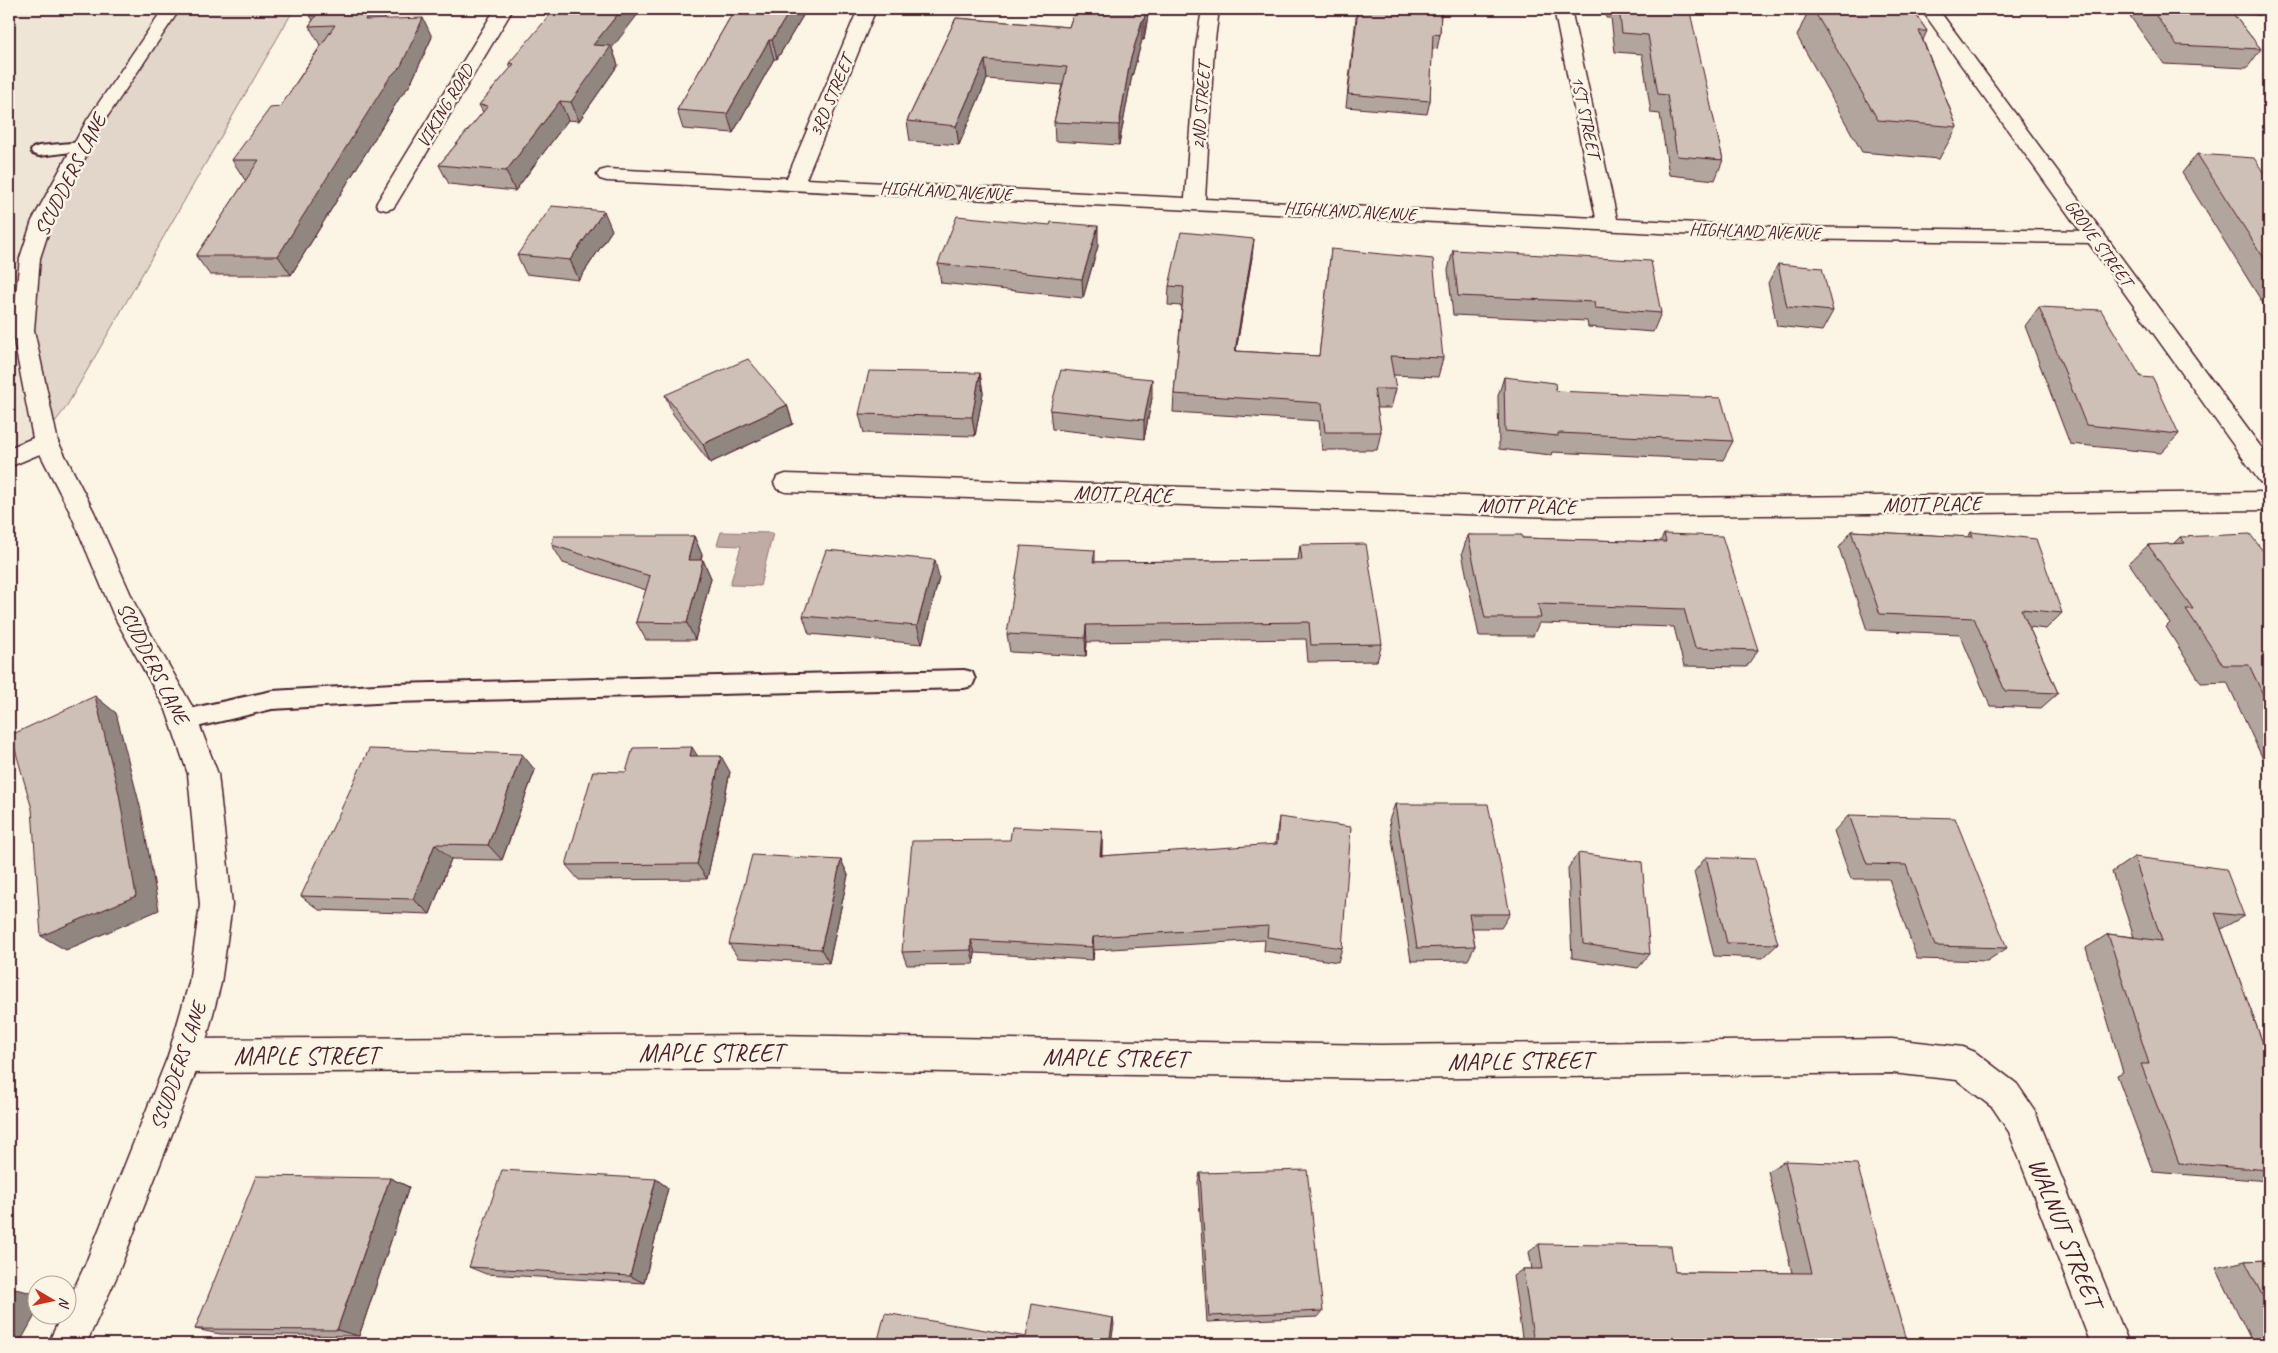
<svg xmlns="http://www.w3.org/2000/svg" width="2278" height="1353" font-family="Caveat,sans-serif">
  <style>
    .built { fill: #eee5d7 }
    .green { fill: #e2d5ca; stroke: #967a7a }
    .water { fill: #c0aca5; stroke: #917474 }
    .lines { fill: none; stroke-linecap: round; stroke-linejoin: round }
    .service-casing { stroke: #4a1f2b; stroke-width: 4 }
    .minor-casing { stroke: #4a1f2b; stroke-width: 3 }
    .tertiary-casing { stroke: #4a1f2b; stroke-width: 3 }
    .secondary-casing { stroke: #4a1f2b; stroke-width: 3 }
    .service { fill: #fcf5e5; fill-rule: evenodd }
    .minor { fill: #fcf5e5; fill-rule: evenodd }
    .tertiary { fill: #fcf5e5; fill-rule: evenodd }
    .secondary { fill: #fcf5e5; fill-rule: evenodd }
    .wall { fill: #b2a59d; stroke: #4a1f2b }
    .shaded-wall { fill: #918680; stroke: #4a1f2b }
    .building { fill: #cfc0b7; stroke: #4a1f2b }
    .labels { text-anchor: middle; stroke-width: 5; stroke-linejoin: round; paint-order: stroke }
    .far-street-label { font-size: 18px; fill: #4a1f2b; stroke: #fcf5e5 }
    .street-label { font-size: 21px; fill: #4a1f2b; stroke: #fcf5e5 }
    .near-street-label { font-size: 25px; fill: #4a1f2b; stroke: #fcf5e5 }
  </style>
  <rect width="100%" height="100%" fill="#fcf5e5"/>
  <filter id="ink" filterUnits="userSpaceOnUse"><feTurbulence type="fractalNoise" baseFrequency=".02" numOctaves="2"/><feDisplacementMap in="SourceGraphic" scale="10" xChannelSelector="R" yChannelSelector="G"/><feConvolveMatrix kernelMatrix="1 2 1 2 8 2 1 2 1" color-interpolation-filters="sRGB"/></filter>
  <g filter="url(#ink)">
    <path class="built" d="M 9,9 L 171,9 L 96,120 L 46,442 L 9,458 Z"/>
    <path class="green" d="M 171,9 L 294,9 L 65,409 L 44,436 L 23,330 L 30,258 L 96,120 Z"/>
    <path class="water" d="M 721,532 L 773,533 L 760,586 L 730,585 L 741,546 L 717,545 Z"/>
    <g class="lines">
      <defs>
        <g id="service">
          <path d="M 82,142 L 88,144 L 90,147 L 88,150 L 39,156 L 33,154 L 31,151 L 33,148 L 39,146 Z"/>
          <path d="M 964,670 L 972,672 L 975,679 L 972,686 L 964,688 L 393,702 L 272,709 L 184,730 L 176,727 L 172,720 L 176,713 L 184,710 L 272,691 L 393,684 Z"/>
        </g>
        <g id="minor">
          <path d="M 495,9 L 513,9 L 396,204 L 393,208 L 386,210 L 379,208 L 376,204 Z"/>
          <path d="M 858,9 L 876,9 L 806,179 L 1185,198 L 1196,47 L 1202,9 L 1219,9 L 1214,47 L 1205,199 L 1596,218 L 1554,9 L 1571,9 L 1617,219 L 1779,227 L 2095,231 L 2102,233 L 2105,237 L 2102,241 L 2095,243 L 1779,239 L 607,181 L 600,179 L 597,175 L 600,171 L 607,169 L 787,178 Z"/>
          <path d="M 786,474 L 1557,499 L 2269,492 L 2269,510 L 1557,517 L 786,492 L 777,489 L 774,483 L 777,477 Z"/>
          <path d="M 773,1035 L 1380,1045 L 1892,1039 L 1963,1047 L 1975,1052 L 2017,1084 L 2034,1109 L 2129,1344 L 2091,1344 L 2009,1132 L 1993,1108 L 1957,1080 L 1892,1073 L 1380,1079 L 773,1069 L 185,1073 L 173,1068 L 168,1056 L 173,1044 L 185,1039 Z"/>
        </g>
        <g id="tertiary">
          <path d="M 1921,9 L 1938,9 L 2269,458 L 2269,485 L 2260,482 Z"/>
          <path d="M 2244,9 L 2269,9 L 2269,15 L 2247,13 Z"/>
          <path d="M 46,434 L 54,436 L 58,442 L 94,512 L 139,613 L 193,708 L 218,774 L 232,905 L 221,983 L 202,1056 L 117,1276 L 86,1344 L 48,1344 L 61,1316 L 68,1316 L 68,1302 L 85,1265 L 168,1056 L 189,983 L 200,905 L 188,774 L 166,710 L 114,616 L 70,512 L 34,442 L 38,436 Z"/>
        </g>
        <path id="secondary" d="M 163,9 L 180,9 L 105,120 L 52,221 L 40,258 L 34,330 L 58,442 L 54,448 L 9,467 L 9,448 L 33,438 L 12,330 L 20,258 L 32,221 L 87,120 Z"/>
      </defs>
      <use href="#service" class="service-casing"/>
      <use href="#minor" class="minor-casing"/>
      <use href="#tertiary" class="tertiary-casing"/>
      <use href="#secondary" class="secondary-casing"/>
      <use href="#service" class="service"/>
      <use href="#minor" class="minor"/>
      <use href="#tertiary" class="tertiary"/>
      <use href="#secondary" class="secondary"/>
    </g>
    <g class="wall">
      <path d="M 314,9 L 390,9 L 384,19 L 432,37 L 410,85 L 400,97 L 291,275 L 210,275 L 196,256 L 246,180 L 245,180 L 232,160 L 280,107 L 321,45 L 320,45 L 309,26 L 313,20 L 310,16 Z"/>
      <path d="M 735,9 L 807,9 L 777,59 L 774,59 L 733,133 L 683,129 L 677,110 Z"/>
      <path d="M 1075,9 L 1149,9 L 1144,40 L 1142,40 L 1131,80 L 1119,145 L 1055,141 L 1054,122 L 1062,85 L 987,79 L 959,145 L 910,141 L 907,121 L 956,18 L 1069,27 Z"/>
      <path d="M 1357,9 L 1441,9 L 1440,35 L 1437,49 L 1432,48 L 1430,101 L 1427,114 L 1346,107 Z"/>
      <path d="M 1605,9 L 1688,9 L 1723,160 L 1715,180 L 1669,175 L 1660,114 L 1651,113 L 1642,54 L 1615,52 L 1611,18 L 1606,18 Z"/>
      <path d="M 1809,9 L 1912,9 L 1927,31 L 1923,40 L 1957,127 L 1939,159 L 1862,152 L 1797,36 Z"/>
      <path d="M 2125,9 L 2229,9 L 2261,49 L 2247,68 L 2164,64 Z"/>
      <path d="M 612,48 L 618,65 L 579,121 L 568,120 L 515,191 L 449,184 L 439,165 L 483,112 L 479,105 L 511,68 L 509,63 Z"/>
      <path d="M 2197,154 L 2269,181 L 2269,313 L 2182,173 Z"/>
      <path d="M 612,230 L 579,280 L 526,274 L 517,255 Z"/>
      <path d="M 1098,246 L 1083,298 L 941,283 L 938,264 Z"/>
      <path d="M 1331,249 L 1443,358 L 1438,377 L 1393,375 L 1396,389 L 1391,408 L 1377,408 L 1381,432 L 1377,450 L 1322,450 L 1319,421 L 1173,412 L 1174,394 L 1182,306 L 1168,305 L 1169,286 L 1252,257 L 1236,351 L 1319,356 Z"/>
      <path d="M 1453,250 L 1661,313 L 1653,332 L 1588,327 L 1587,321 L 1453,315 L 1448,270 Z"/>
      <path d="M 1778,264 L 1833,311 L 1822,331 L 1777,326 L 1768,283 Z"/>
      <path d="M 2039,307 L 2141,377 L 2179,434 L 2161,453 L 2070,444 L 2025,326 Z"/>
      <path d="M 980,373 L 983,393 L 975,436 L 864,433 L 859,414 Z"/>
      <path d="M 1504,377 L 1556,391 L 1733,441 L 1723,460 L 1552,452 L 1551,455 L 1499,449 L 1498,396 Z"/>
      <path d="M 665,395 L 787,405 L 793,424 L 710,463 L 673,414 Z"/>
      <path d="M 1152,398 L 1144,439 L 1052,429 L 1050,410 Z"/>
      <path d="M 1851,531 L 1968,537 L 1971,532 L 2062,613 L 2046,629 L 2029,627 L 2058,693 L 2041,708 L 1990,706 L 1960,634 L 1867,630 L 1839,548 Z"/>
      <path d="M 1664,534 L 1758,650 L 1746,667 L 1684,666 L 1674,627 L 1539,623 L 1533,636 L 1479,636 L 1462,553 L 1468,535 L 1522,538 L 1660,542 Z"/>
      <path d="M 694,536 L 702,555 L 701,560 L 703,560 L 711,578 L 695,640 L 646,640 L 636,622 L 646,590 L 563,563 L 552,545 Z"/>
      <path d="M 2180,537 L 2269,559 L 2269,772 L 2227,682 L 2201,683 L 2166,627 L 2170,623 L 2129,563 L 2148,545 L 2173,544 Z"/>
      <path d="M 1300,545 L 1382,644 L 1377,661 L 1308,662 L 1306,639 L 1087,642 L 1086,656 L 1010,652 L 1007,634 L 1095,550 L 1095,562 L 1298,560 Z"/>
      <path d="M 939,578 L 922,644 L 809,634 L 803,616 Z"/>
      <path d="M 697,756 L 730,772 L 707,879 L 579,880 L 566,865 L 626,772 Z"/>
      <path d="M 535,770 L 502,860 L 451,859 L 430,914 L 319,910 L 301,896 Z"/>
      <path d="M 1395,804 L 1510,914 L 1501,928 L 1472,928 L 1475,946 L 1468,960 L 1411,961 L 1389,820 Z"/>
      <path d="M 1849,815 L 2007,948 L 1987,961 L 1917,959 L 1889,879 L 1851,879 L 1834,831 Z"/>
      <path d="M 1279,817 L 1342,948 L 1338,962 L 1264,951 L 1265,940 L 1094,950 L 1093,960 L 975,953 L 974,964 L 907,965 L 902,952 L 1010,840 L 1102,831 L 1102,856 L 1275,845 Z"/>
      <path d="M 1578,853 L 1650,954 L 1638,968 L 1572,958 L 1568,868 Z"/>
      <path d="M 1706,857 L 1778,944 L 1763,958 L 1714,956 L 1694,872 Z"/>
      <path d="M 2134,857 L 2244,916 L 2221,929 L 2269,1060 L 2269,1181 L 2153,1172 L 2117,1075 L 2123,1072 L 2086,948 L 2108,934 L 2134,937 L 2112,872 Z"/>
      <path d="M 841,860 L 848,875 L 829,963 L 738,958 L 729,944 Z"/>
      <path d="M 1785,1161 L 1907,1344 L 1523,1344 L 1513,1276 L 1523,1269 L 1532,1269 L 1529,1252 L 1539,1244 L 1675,1272 L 1792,1273 L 1768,1171 Z"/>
      <path d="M 1200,1173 L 1323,1311 L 1318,1317 L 1207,1322 L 1198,1182 Z"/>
      <path d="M 390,1178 L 409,1187 L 359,1336 L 220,1334 L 195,1329 Z"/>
      <path d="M 656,1179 L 668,1188 L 644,1283 L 486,1274 L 469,1267 Z"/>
      <path d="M 2269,1260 L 2269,1344 L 2253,1344 L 2216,1268 L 2245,1261 Z"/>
    </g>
    <g class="shaded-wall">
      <path d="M 370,9 L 390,9 L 374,39 L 365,20 Z"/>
      <path d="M 622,9 L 642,9 L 612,48 L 618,65 L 579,121 L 571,102 L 593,45 Z"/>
      <path d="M 791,9 L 807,9 L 777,59 L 772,40 Z"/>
      <path d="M 1146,9 L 1149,9 L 1144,40 L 1144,21 Z"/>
      <path d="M 423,18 L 432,37 L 410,85 L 400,97 L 291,275 L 278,256 Z"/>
      <path d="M 1142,21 L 1142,40 L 1131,80 L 1119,145 L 1119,125 L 1130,61 Z"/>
      <path d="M 769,40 L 774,59 L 733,133 L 727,114 Z"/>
      <path d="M 985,60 L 987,79 L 959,145 L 956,126 Z"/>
      <path d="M 560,101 L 568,120 L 515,191 L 506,171 Z"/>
      <path d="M 604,211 L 612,230 L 579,280 L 570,260 Z"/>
      <path d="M 1098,226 L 1098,246 L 1083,298 L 1082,279 Z"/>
      <path d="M 1254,239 L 1252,257 L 1233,369 L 1235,351 Z"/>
      <path d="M 980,373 L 983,393 L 975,436 L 972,417 Z"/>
      <path d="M 1152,379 L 1152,398 L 1144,439 L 1144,420 Z"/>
      <path d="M 787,405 L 793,424 L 710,463 L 703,444 Z"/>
      <path d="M 694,536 L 702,555 L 696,578 L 688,560 Z"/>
      <path d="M 703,560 L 711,578 L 695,640 L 687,623 Z"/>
      <path d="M 935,560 L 939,578 L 922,644 L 917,626 Z"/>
      <path d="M 1086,625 L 1087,642 L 1086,656 L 1085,638 Z"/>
      <path d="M 95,696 L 116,713 L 141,810 L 159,910 L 66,950 L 41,936 Z"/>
      <path d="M 692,747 L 702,763 L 690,756 Z"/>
      <path d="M 522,754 L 535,770 L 502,860 L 488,845 Z"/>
      <path d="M 721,756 L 730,772 L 707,879 L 697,864 Z"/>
      <path d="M 1102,831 L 1102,847 L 1100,871 L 1100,856 Z"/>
      <path d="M 435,844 L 451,859 L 430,914 L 413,899 Z"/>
      <path d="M 841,860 L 848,875 L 829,963 L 821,949 Z"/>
      <path d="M 1093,937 L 1094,950 L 1093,960 L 1092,947 Z"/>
      <path d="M 971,940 L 975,953 L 974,964 L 971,950 Z"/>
      <path d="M 390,1178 L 409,1187 L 359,1336 L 337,1330 Z"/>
      <path d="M 656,1179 L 668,1188 L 644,1283 L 630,1276 Z"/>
      <path d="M 15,1289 L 38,1294 L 38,1310 L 19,1344 L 9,1344 L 9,1301 Z"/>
      <path d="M 1113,1318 L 1114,1324 L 1111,1344 L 1109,1344 Z"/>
    </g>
    <g class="building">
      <path d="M 314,9 L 370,9 L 365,20 L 423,18 L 401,66 L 390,77 L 278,256 L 196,256 L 259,160 L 232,160 L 270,108 L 280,107 L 335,25 L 309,26 L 316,16 L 310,16 Z"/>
      <path d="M 555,9 L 622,9 L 593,45 L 611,46 L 571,102 L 560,101 L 506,171 L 439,165 L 488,106 L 479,105 L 514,64 L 509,63 Z"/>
      <path d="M 735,9 L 791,9 L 772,40 L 769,40 L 727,114 L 677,110 Z"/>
      <path d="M 1075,9 L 1146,9 L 1144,21 L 1142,21 L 1130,61 L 1119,125 L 1054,122 L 1067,67 L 985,60 L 956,126 L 907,121 L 956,18 L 1069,27 Z"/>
      <path d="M 1358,9 L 1441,9 L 1440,35 L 1433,34 L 1430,101 L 1348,94 Z"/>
      <path d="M 1619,9 L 1688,9 L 1690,12 L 1723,160 L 1677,156 L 1667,95 L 1658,94 L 1648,35 L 1622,33 Z"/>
      <path d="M 1813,9 L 1912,9 L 1927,31 L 1919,31 L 1957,127 L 1878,120 Z"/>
      <path d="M 2151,9 L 2229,9 L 2261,49 L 2177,45 Z"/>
      <path d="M 2197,154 L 2254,158 L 2269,181 L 2269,266 Z"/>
      <path d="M 552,206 L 604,211 L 570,260 L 517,255 Z"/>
      <path d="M 957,216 L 1050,225 L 1051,222 L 1098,226 L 1082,279 L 938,264 Z"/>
      <path d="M 1181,232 L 1254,239 L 1235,351 L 1319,356 L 1331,249 L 1433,259 L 1443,358 L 1390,356 L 1396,389 L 1374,389 L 1381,432 L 1325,432 L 1322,403 L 1174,394 L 1184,287 L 1169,286 Z"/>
      <path d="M 1453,250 L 1651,261 L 1661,313 L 1595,308 L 1594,302 L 1458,296 Z"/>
      <path d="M 1778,264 L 1822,268 L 1833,311 L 1787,307 Z"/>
      <path d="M 2039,307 L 2101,310 L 2141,377 L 2153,378 L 2179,434 L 2086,425 Z"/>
      <path d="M 748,359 L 787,405 L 703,444 L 665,395 Z"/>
      <path d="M 1061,370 L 1152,379 L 1144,420 L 1050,410 Z"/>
      <path d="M 869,371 L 980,373 L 972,417 L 859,414 Z"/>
      <path d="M 1504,377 L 1555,383 L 1556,391 L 1721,398 L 1733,441 L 1558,433 L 1558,436 L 1505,431 Z"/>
      <path d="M 1851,531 L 1973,537 L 1971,532 L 2036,539 L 2062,613 L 2021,609 L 2058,693 L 2005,691 L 1974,618 L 1880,614 Z"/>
      <path d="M 1664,534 L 1722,536 L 1758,650 L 1695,648 L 1684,609 L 1538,604 L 1541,618 L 1485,618 L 1468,535 L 1522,535 L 1522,538 L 1666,542 Z"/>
      <path d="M 2250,534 L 2269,559 L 2269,707 L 2249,665 L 2223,665 L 2186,609 L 2193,609 L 2148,545 L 2185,543 L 2180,537 Z"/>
      <path d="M 554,536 L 694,536 L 688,560 L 703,560 L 687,623 L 636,622 L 650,576 L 552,545 Z"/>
      <path d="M 1366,544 L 1382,644 L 1311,645 L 1309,622 L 1086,625 L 1085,638 L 1007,634 L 1021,546 L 1095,550 L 1093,562 L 1302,560 L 1300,545 Z"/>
      <path d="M 826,550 L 935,560 L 917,626 L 803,616 Z"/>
      <path d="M 95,696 L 119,794 L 136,896 L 41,936 L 32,809 L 11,735 Z"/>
      <path d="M 692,747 L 690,756 L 721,756 L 697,864 L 566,865 L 593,771 L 626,772 L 633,748 Z"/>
      <path d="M 369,749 L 522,754 L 488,845 L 435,844 L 413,899 L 301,896 Z"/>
      <path d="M 1395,804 L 1488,804 L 1510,914 L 1469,914 L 1475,946 L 1417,948 Z"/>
      <path d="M 1849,815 L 1955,818 L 2007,948 L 1935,946 L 1906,865 L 1867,864 Z"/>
      <path d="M 1279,817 L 1351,827 L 1342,948 L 1267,937 L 1268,926 L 1093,937 L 1092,947 L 971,940 L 971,950 L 902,952 L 912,841 L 1010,840 L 1012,827 L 1102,831 L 1100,856 L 1277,844 Z"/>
      <path d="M 1578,853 L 1642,862 L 1650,954 L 1583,944 Z"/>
      <path d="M 752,855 L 841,860 L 821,949 L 729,944 Z"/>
      <path d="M 1706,857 L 1755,859 L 1778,944 L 1727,943 Z"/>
      <path d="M 2134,857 L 2226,869 L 2244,916 L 2215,913 L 2269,1060 L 2269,1170 L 2179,1163 L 2141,1064 L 2149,1064 L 2108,934 L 2162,941 Z"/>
      <path d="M 1785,1161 L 1857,1164 L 1907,1344 L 1877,1344 L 1751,1339 L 1752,1344 L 1534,1344 L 1523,1269 L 1543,1269 L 1539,1244 L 1671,1246 L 1675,1272 L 1812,1273 Z"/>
      <path d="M 502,1170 L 656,1179 L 630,1276 L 469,1267 Z"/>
      <path d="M 1307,1170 L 1323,1311 L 1209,1316 L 1200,1173 Z"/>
      <path d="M 256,1176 L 390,1178 L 337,1330 L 195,1329 Z"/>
      <path d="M 2269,1260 L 2269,1309 L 2245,1261 Z"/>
      <path d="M 9,1288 L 15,1289 L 9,1301 Z"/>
      <path d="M 1032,1304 L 1113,1318 L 1109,1344 L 877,1344 L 885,1313 L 1026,1337 Z"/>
    </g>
  </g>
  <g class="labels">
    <g class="far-street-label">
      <text transform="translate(831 96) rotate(-67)" y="6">3RD STREET</text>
      <text transform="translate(445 106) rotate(-59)" y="6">VIKING ROAD</text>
      <text transform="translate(1201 106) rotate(-86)" y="6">2ND STREET</text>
      <text transform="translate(1586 117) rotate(78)" y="6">1ST STREET</text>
      <text transform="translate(946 191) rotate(3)" y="6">HIGHLAND AVENUE</text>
      <text transform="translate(1350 211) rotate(3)" y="6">HIGHLAND AVENUE</text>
      <text transform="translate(1755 231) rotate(2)" y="6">HIGHLAND AVENUE</text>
      <text transform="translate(2099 243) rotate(54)" y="6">GROVE STREET</text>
    </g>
    <g class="street-label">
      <text transform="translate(70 175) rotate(-63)" y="7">SCUDDERS LANE</text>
      <text transform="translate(1123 494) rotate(2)" y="7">MOTT PLACE</text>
      <text transform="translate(1932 504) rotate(-1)" y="7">MOTT PLACE</text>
      <text transform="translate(1527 506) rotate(1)" y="7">MOTT PLACE</text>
      <text transform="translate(153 663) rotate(63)" y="7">SCUDDERS LANE</text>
      <text transform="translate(178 1066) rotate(-71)" y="7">SCUDDERS LANE</text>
    </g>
    <g class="near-street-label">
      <text x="711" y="1061">MAPLE STREET</text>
      <text x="306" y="1064">MAPLE STREET</text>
      <text transform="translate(1115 1057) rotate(1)" y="9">MAPLE STREET</text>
      <text transform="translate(1520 1060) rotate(-1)" y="9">MAPLE STREET</text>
      <text transform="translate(2066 1232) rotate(68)" y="9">WALNUT STREET</text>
    </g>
  </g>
  <rect width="2278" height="1353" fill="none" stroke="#fcf5e5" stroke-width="30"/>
  <rect x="15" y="15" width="2248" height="1323" fill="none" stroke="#4a1f2b" stroke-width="2" filter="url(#ink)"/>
  <g transform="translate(52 1300) rotate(99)"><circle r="24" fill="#fcf5e5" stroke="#b59f9b"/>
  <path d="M0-4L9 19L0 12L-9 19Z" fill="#c8321e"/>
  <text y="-8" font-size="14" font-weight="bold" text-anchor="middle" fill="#4a1f2b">N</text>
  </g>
</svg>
